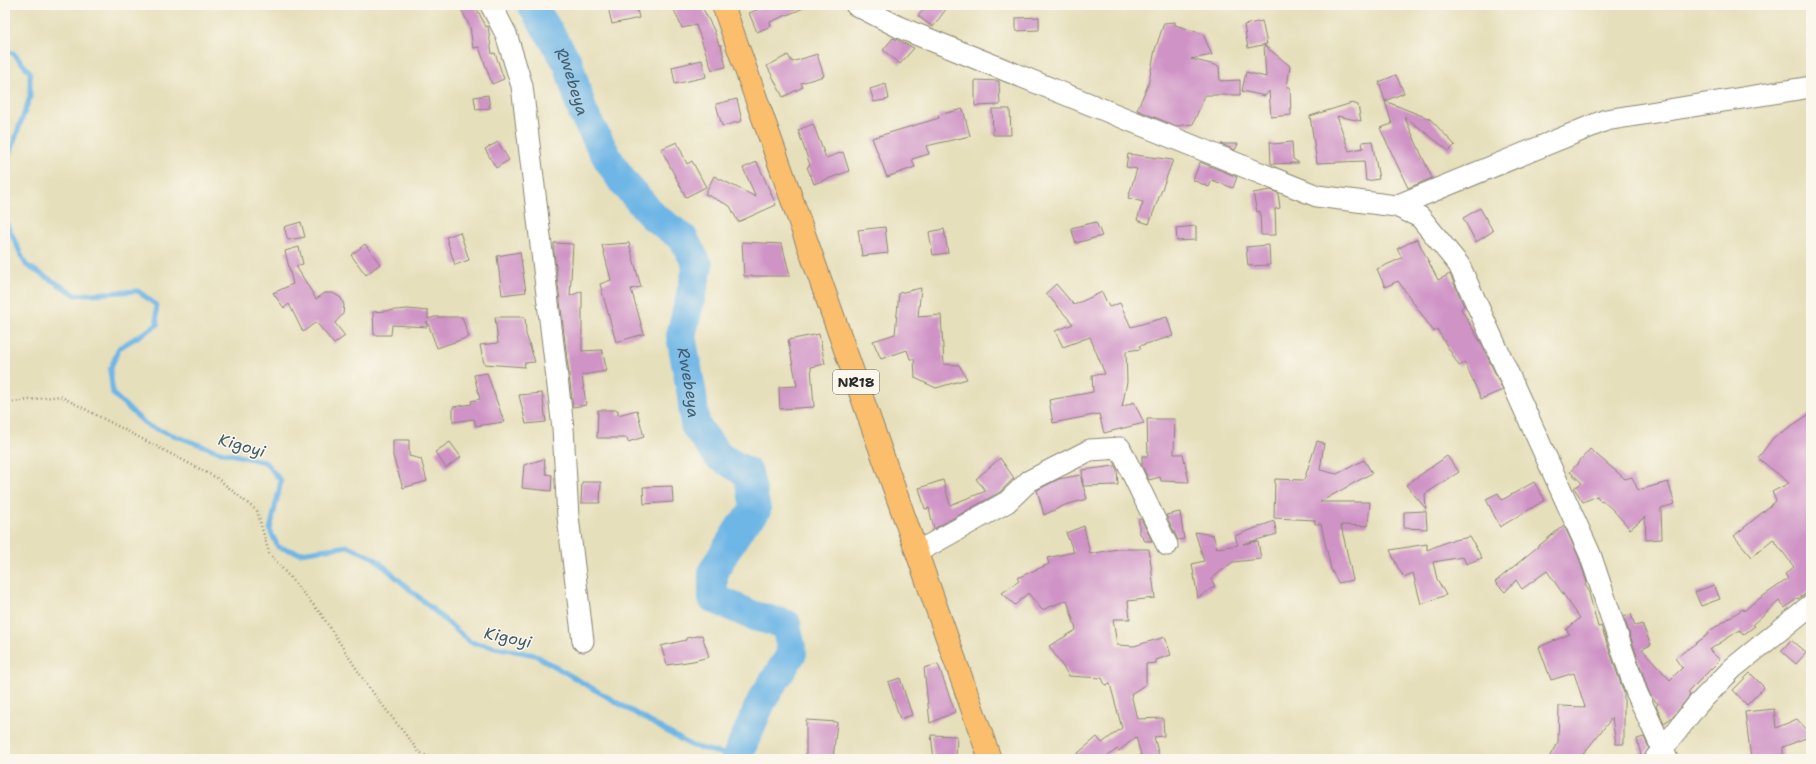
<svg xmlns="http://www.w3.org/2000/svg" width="1816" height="764" font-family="'Shantell Sans',sans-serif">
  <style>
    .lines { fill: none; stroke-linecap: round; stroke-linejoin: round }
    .stream { stroke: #6eb6e6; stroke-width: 5 }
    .river { stroke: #6eb6e6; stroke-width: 30 }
    .building { fill: #cf93c6 }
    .minor-casing { stroke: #888573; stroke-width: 23 }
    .major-casing { stroke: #888573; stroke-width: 24 }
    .path { stroke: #888573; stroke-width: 2.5; stroke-dasharray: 1 3; stroke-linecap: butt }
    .minor { stroke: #fff; stroke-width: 21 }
    .major { stroke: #fabe6d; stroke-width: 22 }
    .labels { text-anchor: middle; stroke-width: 3; stroke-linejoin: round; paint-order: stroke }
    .shield { fill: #fbf7ec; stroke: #696865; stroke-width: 1 }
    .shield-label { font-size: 14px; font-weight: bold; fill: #2b2b2b }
    .water-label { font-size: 16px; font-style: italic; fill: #425c6c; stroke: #fbf7ec }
  </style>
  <rect width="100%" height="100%" fill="#fbf7ec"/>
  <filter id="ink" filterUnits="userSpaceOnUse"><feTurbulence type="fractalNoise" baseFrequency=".025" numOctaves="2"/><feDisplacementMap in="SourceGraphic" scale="8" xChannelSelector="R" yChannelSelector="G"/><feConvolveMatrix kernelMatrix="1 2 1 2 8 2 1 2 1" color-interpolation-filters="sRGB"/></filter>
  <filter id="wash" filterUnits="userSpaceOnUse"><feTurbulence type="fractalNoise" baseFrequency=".012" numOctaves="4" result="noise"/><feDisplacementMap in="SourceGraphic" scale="16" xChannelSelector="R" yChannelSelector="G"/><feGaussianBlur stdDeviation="0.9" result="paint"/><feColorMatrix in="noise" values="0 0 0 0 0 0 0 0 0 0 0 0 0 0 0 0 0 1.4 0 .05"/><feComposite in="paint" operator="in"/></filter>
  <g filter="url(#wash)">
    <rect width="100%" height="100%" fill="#e6dfbb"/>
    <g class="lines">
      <g class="stream">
        <path d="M 5,52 L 13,53 L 30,72 L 30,97 L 5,166"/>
        <path d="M 5,220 L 26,265 L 76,295 L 138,291 L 156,305 L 157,325 L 119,348 L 110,370 L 113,394 L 148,426 L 217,451 L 265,462 L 281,481 L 270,530 L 278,547 L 300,553 L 348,546 L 374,558 L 470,642 L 535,655 L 692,746 L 736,757"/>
      </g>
      <path class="river" id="s1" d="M 532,5 L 568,63 L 583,113 L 608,159 L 623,182 L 654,217 L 683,238 L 698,266 L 681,336 L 692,395 L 695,425 L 718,456 L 748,473 L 756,510 L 741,526 L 713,571 L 713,598 L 754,616 L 786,624 L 792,653 L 762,700 L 736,759"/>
    </g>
    <g id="blocks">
      <g class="building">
        <path d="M 459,5 L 475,5 L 486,27 L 488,26 L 492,54 L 495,53 L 504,79 L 492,84 L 479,47 L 473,48 L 470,27 Z"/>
        <path d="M 615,5 L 636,5 L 639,18 L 612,24 L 608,7 Z"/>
        <path d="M 672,5 L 701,5 L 714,30 L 719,45 L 721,45 L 726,67 L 712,70 L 696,25 L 682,28 Z"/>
        <path d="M 770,5 L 811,5 L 770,22 L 771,26 L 757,32 L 749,13 Z"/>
        <path d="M 927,5 L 949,5 L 933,27 L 918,16 Z"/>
        <path d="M 1039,17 L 1039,30 L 1016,31 L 1016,18 Z"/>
        <path d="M 1262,21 L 1267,44 L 1248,48 L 1244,25 Z"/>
        <path d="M 1175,22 L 1175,25 L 1203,34 L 1212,55 L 1191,59 L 1219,66 L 1220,81 L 1240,80 L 1240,95 L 1205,95 L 1193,124 L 1176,126 L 1137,110 L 1148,85 L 1155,50 L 1164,23 Z"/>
        <path d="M 893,38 L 914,48 L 900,64 L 883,50 Z"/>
        <path d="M 1264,45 L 1290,66 L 1287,87 L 1290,87 L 1291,115 L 1271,117 L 1269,91 L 1265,96 L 1242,91 L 1246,72 L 1266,77 Z"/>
        <path d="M 817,54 L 824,76 L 801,83 L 803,87 L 783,97 L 767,66 L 788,55 L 792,62 Z"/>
        <path d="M 702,60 L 706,77 L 675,84 L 672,67 Z"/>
        <path d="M 1396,75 L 1404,93 L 1385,101 L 1379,82 Z"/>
        <path d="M 975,80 L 999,81 L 1000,105 L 975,106 Z"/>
        <path d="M 886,84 L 889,99 L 874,102 L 870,89 Z"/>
        <path d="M 488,95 L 490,108 L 476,110 L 474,97 Z"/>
        <path d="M 737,99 L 742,121 L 722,126 L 716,104 Z"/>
        <path d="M 1385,101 L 1430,119 L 1455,145 L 1449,151 L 1404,116 L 1432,178 L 1408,188 L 1380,128 L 1392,124 Z"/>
        <path d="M 1352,103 L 1358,105 L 1361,121 L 1337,116 L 1349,151 L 1363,148 L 1362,142 L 1372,141 L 1379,179 L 1366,181 L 1364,161 L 1317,163 L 1310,116 Z"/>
        <path d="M 963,109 L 970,136 L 926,146 L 929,154 L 912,159 L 915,167 L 887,177 L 872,138 L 939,118 L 938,115 Z"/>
        <path d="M 992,109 L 1010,109 L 1011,135 L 993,135 Z"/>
        <path d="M 813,124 L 826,158 L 843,152 L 849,171 L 814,184 L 807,167 L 810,165 L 798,130 Z"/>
        <path d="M 1270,141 L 1274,144 L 1292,142 L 1293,159 L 1299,163 L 1271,164 Z"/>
        <path d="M 498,142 L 509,160 L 496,168 L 485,149 Z"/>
        <path d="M 677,142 L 687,164 L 692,161 L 706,187 L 686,197 L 661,149 Z"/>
        <path d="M 1221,144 L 1238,144 L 1235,150 Z"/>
        <path d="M 1128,154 L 1173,160 L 1149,224 L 1137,220 L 1143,202 L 1128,198 L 1137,169 L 1126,167 Z"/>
        <path d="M 757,162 L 776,205 L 738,222 L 730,206 L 705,194 L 714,176 L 756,197 L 743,168 Z"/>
        <path d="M 1200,162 L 1237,177 L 1233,188 L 1212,180 L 1209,187 L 1193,180 Z"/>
        <path d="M 1271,190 L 1278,193 L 1280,208 L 1275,209 L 1276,235 L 1261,235 L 1260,211 L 1257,212 L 1253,193 Z"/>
        <path d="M 1480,208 L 1493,231 L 1476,242 L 1463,218 Z"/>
        <path d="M 301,222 L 305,237 L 288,240 L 284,227 Z"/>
        <path d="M 1096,222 L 1102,236 L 1076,243 L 1071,228 Z"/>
        <path d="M 1196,226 L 1196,240 L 1177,241 L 1176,228 Z"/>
        <path d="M 885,227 L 888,253 L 862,256 L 858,230 Z"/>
        <path d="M 944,229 L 948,253 L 933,255 L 929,232 Z"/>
        <path d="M 460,232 L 469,260 L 455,265 L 446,237 Z"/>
        <path d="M 1417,239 L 1438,280 L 1450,274 L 1464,306 L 1461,309 L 1481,343 L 1503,390 L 1481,399 L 1465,363 L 1459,366 L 1437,329 L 1434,332 L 1398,281 L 1385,287 L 1377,269 L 1402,258 L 1397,249 Z"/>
        <path d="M 742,242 L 782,244 L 790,276 L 744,276 Z"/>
        <path d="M 554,243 L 573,244 L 570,296 L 582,291 L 582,351 L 602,350 L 607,371 L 582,375 L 586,405 L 573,407 L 554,252 Z"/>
        <path d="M 629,243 L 641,287 L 631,289 L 644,334 L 616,342 L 600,284 L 611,280 L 602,245 Z"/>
        <path d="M 365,244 L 380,264 L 366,275 L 351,255 Z"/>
        <path d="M 1269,245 L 1270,265 L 1248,266 L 1246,247 Z"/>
        <path d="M 299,247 L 303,264 L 296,266 L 316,299 L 325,293 L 333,293 L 341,298 L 344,305 L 343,314 L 335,323 L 345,336 L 334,344 L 316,322 L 303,332 L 289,304 L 284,308 L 273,293 L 293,284 L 285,251 Z"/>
        <path d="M 520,252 L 526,292 L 502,295 L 497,256 Z"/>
        <path d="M 1056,284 L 1074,305 L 1102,292 L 1109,307 L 1120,303 L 1131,327 L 1167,317 L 1173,336 L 1139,346 L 1141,349 L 1126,351 L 1127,382 L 1122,407 L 1134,402 L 1144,423 L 1104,433 L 1099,414 L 1053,423 L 1049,400 L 1093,392 L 1092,375 L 1105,374 L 1090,337 L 1063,347 L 1055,331 L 1073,324 L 1046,293 Z"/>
        <path d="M 921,288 L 918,317 L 941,315 L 944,364 L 959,365 L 967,379 L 936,388 L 915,378 L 914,359 L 910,359 L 907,350 L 881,359 L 873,341 L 895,334 L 899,293 Z"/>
        <path d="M 408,309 L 428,311 L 428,319 L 435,317 L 462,317 L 469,337 L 437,348 L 427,321 L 427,327 L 392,325 L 391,335 L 374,335 L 373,312 Z"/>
        <path d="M 495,317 L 525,317 L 526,334 L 535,362 L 524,363 L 525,367 L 484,364 L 480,345 L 498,343 Z"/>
        <path d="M 819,334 L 825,364 L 811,367 L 814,407 L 780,409 L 779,387 L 797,386 L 788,340 Z"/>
        <path d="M 487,373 L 504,422 L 476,426 L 474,419 L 453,422 L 453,407 L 472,404 L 471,401 L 480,399 L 474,375 Z"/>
        <path d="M 542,393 L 546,422 L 526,424 L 519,395 Z"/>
        <path d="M 598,410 L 618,410 L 618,415 L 637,410 L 644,437 L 628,442 L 627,438 L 597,438 Z"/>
        <path d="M 1811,413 L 1811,590 L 1798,599 L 1797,598 L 1785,608 L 1779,601 L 1753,624 L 1755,626 L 1743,635 L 1740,630 L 1709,650 L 1720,660 L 1688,692 L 1690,695 L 1674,716 L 1664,723 L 1656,706 L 1658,704 L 1652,698 L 1647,687 L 1624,617 L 1631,614 L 1635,626 L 1642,624 L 1651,645 L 1642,649 L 1670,680 L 1683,667 L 1682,668 L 1675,658 L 1709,634 L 1708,632 L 1743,609 L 1744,611 L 1753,603 L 1788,579 L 1785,574 L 1794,567 L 1773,539 L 1752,557 L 1734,536 L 1776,501 L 1772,492 L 1789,483 L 1758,458 L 1773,438 Z"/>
        <path d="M 1147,419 L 1175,419 L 1174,454 L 1183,454 L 1189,482 L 1161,481 L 1160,477 L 1149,480 L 1142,466 L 1142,456 L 1148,456 Z"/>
        <path d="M 393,440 L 409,440 L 409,456 L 421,459 L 427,481 L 403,488 L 393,456 Z"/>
        <path d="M 1317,441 L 1324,443 L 1320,470 L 1337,474 L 1364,460 L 1372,473 L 1320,502 L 1370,502 L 1368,526 L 1341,525 L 1353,580 L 1338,583 L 1331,569 L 1321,524 L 1315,524 L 1315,520 L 1274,518 L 1275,479 L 1304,480 Z"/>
        <path d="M 450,442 L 461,457 L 446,468 L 435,452 Z"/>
        <path d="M 1590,449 L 1625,479 L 1632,477 L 1638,490 L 1668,482 L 1675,504 L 1661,508 L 1662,539 L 1646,540 L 1645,517 L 1630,529 L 1614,511 L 1602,500 L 1601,502 L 1597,496 L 1583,502 L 1574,488 L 1582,483 L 1570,472 Z"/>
        <path d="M 1447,456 L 1459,472 L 1425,494 L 1426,509 L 1406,485 Z"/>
        <path d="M 1000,458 L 1014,478 L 1000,492 L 934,529 L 929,508 L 925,509 L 919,488 L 943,480 L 950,505 L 986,491 L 976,479 Z"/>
        <path d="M 544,459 L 546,474 L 552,475 L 551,491 L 522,488 L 524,465 Z"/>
        <path d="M 1115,466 L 1117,470 L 1118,485 L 1083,486 L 1087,499 L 1065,505 L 1044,515 L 1037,490 L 1059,479 L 1080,475 L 1083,486 L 1082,470 Z"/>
        <path d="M 582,482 L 601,482 L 600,503 L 581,503 Z"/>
        <path d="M 1534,482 L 1545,500 L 1500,527 L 1486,499 L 1498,493 L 1502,500 Z"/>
        <path d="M 672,486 L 673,502 L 644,504 L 643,487 Z"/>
        <path d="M 1426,511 L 1427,529 L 1404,528 L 1404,512 Z"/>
        <path d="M 1180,512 L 1184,539 L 1178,540 L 1166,515 Z"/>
        <path d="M 1139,519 L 1141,519 L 1152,541 L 1145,541 L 1139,532 Z"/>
        <path d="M 1274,521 L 1277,534 L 1243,544 L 1258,541 L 1261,559 L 1233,562 L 1211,579 L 1215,586 L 1198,598 L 1192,564 L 1204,561 L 1195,532 L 1213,535 L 1217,548 L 1238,545 L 1235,536 Z"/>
        <path d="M 1564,525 L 1579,558 L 1587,583 L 1585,585 L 1588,589 L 1598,627 L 1601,626 L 1624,693 L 1624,744 L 1616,744 L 1612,718 L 1579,759 L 1548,759 L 1558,742 L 1559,706 L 1585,707 L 1574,673 L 1551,680 L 1539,647 L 1570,634 L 1566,630 L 1580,618 L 1547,571 L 1522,589 L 1516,580 L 1505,592 L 1495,582 Z"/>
        <path d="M 1084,526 L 1090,554 L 1117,549 L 1149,549 L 1155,598 L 1128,601 L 1130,619 L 1113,619 L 1117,645 L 1134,646 L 1165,637 L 1171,655 L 1156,660 L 1156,663 L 1146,664 L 1146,684 L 1131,694 L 1137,719 L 1163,718 L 1164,736 L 1154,737 L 1160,759 L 1142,759 L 1136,737 L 1119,751 L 1117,749 L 1104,759 L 1071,759 L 1097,737 L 1102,743 L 1122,728 L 1110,684 L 1105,685 L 1102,678 L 1069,676 L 1049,646 L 1076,630 L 1067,600 L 1042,610 L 1028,593 L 1015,605 L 1002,593 L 1019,581 L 1017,578 L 1049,564 L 1047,558 L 1074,552 L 1066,533 Z"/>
        <path d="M 1470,537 L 1482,558 L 1466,564 L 1463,557 L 1433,562 L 1437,579 L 1446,595 L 1421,604 L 1413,573 L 1404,577 L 1398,568 L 1390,550 L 1427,544 L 1427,550 L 1449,541 Z"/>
        <path d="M 1714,585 L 1720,599 L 1701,606 L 1695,592 Z"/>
        <path d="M 702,635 L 709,657 L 693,661 L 667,665 L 661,646 L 686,640 L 686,638 Z"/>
        <path d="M 1791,640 L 1806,653 L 1796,664 L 1781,651 Z"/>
        <path d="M 938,664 L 955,712 L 930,723 L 924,668 Z"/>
        <path d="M 1750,673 L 1764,687 L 1747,705 L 1733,690 Z"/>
        <path d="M 900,678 L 912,715 L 900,719 L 888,682 Z"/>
        <path d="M 1774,709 L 1776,728 L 1797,719 L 1811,734 L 1811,736 L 1783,747 L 1783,759 L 1751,759 L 1745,712 Z"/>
        <path d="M 806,720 L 837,722 L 833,759 L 806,759 Z"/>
        <path d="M 931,735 L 957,736 L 956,759 L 934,759 Z"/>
        <path d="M 1644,737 L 1649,748 L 1642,759 L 1637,739 Z"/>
      </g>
    </g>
  </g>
  <g filter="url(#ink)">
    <use href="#blocks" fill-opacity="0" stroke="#888573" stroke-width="1"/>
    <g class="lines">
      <defs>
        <g id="minor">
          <path d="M 491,5 L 506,34 L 522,86 L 563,428 L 568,517 L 583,641"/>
          <path d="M 856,5 L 901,28 L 1317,196 L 1396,206 L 1420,217 L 1459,265 L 1590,554 L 1636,691 L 1667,759"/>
          <path d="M 1396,206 L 1606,120 L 1811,87"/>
          <path d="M 917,552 L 1007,502 L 1029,481 L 1090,450 L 1120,448 L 1167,545"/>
          <path d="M 1655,759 L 1697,705 L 1733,668 L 1811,605"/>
        </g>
        <path id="major" d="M 723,5 L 990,759"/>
      </defs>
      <use href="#minor" class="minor-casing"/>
      <use href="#major" class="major-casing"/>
      <path class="path" d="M 5,403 L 60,396 L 217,478 L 257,511 L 269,553 L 321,614 L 367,685 L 419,752 L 429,757 L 487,759"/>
      <use href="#minor" class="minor"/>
      <use href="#major" class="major"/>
    </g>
  </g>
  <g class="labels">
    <rect class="shield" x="833" y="370" width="46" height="24" rx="3"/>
    <g class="shield-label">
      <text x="856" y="387">NR18</text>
    </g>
    <g class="water-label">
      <text dy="6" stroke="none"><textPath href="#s1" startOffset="87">Rwebeya</textPath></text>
      <text dy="6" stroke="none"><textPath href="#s1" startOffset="434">Rwebeya</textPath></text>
      <text transform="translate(242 445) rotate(16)" y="6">Kigoyi</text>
      <text transform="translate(508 637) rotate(12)" y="6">Kigoyi</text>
    </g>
  </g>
  <rect width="1816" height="764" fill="none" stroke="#fbf7ec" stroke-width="20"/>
</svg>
